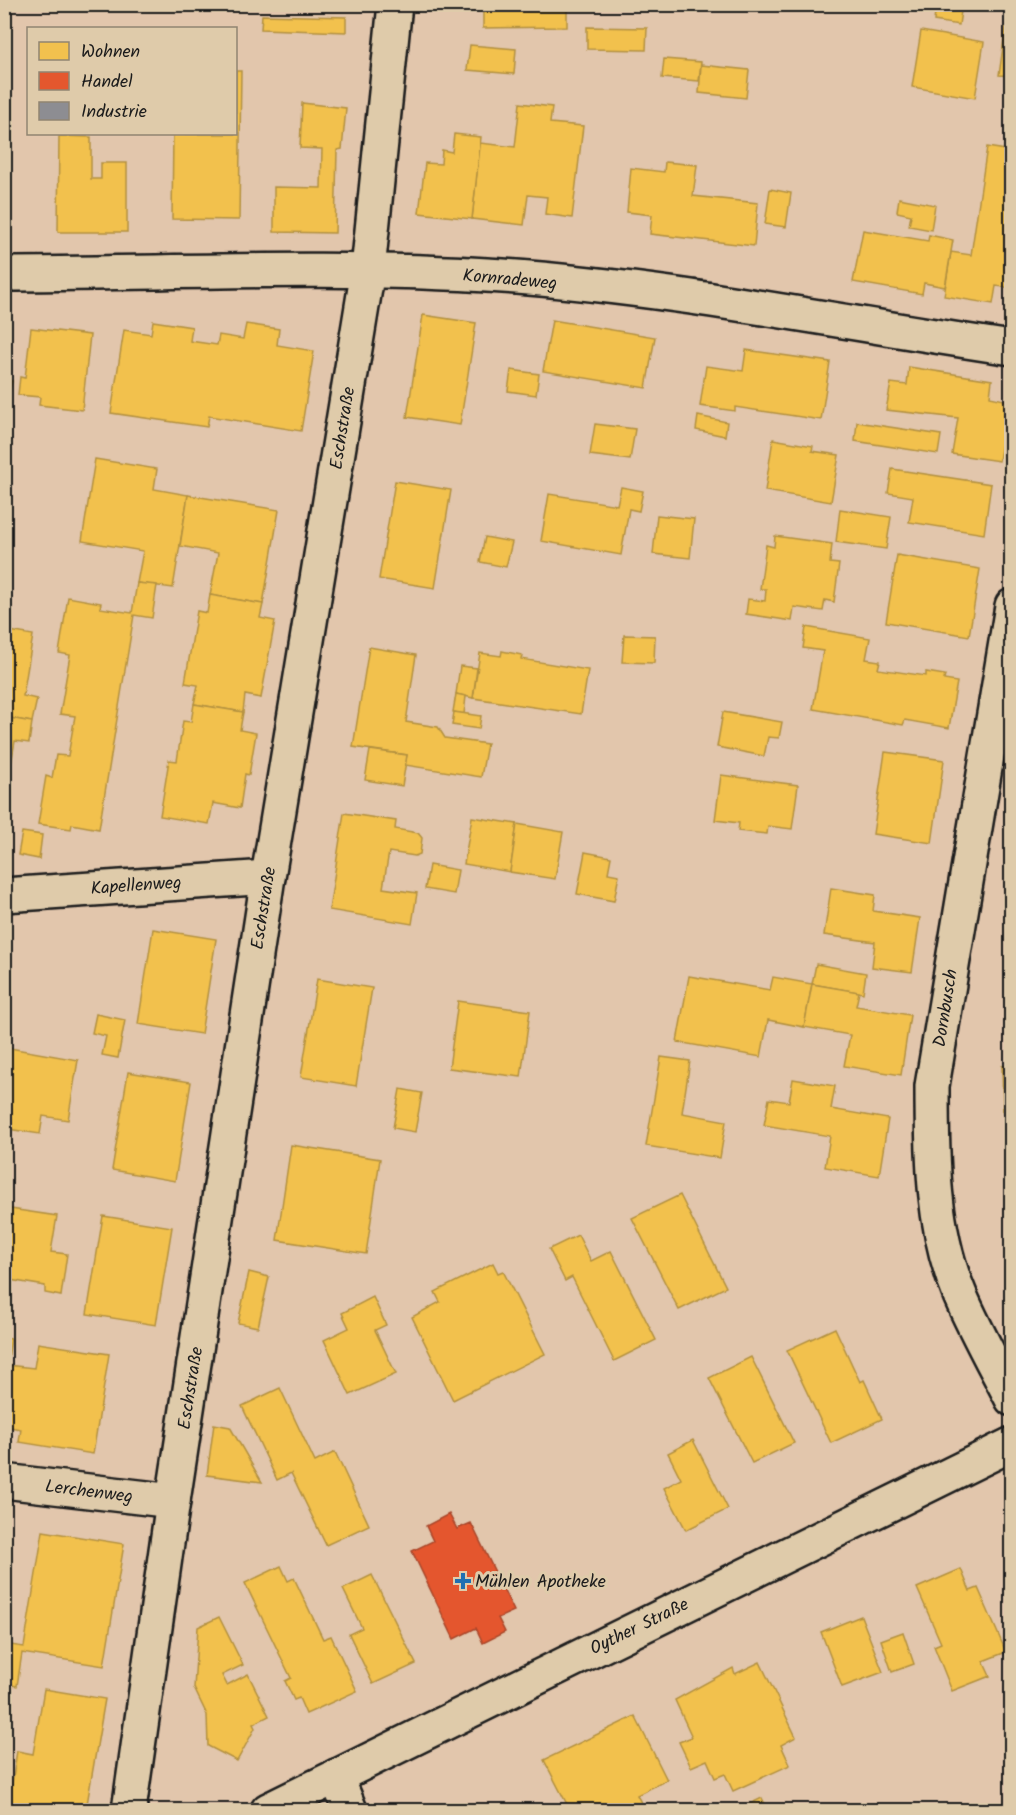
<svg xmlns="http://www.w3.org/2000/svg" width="1016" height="1815" font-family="Kalam,sans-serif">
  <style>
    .homes { fill: #f2c14e; stroke: #b2903f; stroke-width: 1.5 }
    .shops { fill: #e4572e; stroke: #a84529; stroke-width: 1.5 }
    .industry { fill: #8d8d92; stroke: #6b6b6f; stroke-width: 1.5 }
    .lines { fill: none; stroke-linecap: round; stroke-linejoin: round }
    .street-casing { stroke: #1c1c1c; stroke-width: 38 }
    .secondary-casing { stroke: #1c1c1c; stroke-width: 38 }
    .street { stroke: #dfcbaa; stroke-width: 33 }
    .secondary { stroke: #dfcbaa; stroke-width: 33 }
    .poi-dot { fill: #1f6fb2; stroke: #dfcbaa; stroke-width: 2 }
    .labels { text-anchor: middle; stroke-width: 6; stroke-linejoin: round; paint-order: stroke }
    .street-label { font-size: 18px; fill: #1c1c1c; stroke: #dfcbaa }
    .poi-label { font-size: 18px; fill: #1c1c1c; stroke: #dfcbaa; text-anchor: start }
  </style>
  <rect width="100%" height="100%" fill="#e2c6ac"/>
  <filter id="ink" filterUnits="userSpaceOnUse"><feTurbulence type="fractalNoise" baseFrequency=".0167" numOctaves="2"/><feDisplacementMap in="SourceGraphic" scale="12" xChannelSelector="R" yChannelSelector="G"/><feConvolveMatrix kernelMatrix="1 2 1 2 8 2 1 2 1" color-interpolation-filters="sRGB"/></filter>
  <g filter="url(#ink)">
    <g class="homes">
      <path d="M 483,4 L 567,4 L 567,27 L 483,28 Z"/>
      <path d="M 936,4 L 962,4 L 959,25 L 934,21 Z"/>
      <path d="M 1009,4 L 1012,4 L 1012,76 L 999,75 Z"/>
      <path d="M 262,15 L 346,17 L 346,32 L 261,29 Z"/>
      <path d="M 587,27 L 647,28 L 646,50 L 587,49 Z"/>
      <path d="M 921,31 L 984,42 L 975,98 L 912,87 Z"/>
      <path d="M 470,45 L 516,49 L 514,74 L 467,70 Z"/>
      <path d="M 664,59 L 701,62 L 699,81 L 662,78 Z"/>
      <path d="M 701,65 L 749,70 L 746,98 L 699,93 Z"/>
      <path d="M 236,71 L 241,71 L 239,220 L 172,219 L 173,134 L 236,134 Z"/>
      <path d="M 302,103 L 346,108 L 342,149 L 337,150 L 335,233 L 274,232 L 274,187 L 321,188 L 322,149 L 300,148 Z"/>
      <path d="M 520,103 L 552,107 L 550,123 L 583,126 L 572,218 L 545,214 L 547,197 L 528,195 L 524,225 L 472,219 L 480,143 L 515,147 Z"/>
      <path d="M 454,134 L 481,137 L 472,219 L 419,213 L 425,163 L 441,164 L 442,150 L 452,152 Z"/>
      <path d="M 59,136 L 91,137 L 91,179 L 101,179 L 101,163 L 127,163 L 127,232 L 58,232 Z"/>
      <path d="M 987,147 L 1012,151 L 1012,288 L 996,286 L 993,304 L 944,296 L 951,252 L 971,255 Z"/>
      <path d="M 665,162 L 697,165 L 693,196 L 758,203 L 754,246 L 650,234 L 652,215 L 627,212 L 631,168 L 664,172 Z"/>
      <path d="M 770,189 L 791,193 L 786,227 L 765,224 Z"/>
      <path d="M 899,198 L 935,205 L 931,230 L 909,226 L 911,215 L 897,212 Z"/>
      <path d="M 863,230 L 928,241 L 929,235 L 953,240 L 945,287 L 924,283 L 922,294 L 853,282 Z"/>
      <path d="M 423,315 L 476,323 L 460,425 L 407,417 Z"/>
      <path d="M 552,320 L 655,337 L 646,388 L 543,371 Z"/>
      <path d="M 153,321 L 192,327 L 190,341 L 217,345 L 219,335 L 243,339 L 246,324 L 279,329 L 277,345 L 314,351 L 301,431 L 209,416 L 207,427 L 111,413 L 124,330 L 151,334 Z"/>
      <path d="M 31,328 L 90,335 L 82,410 L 39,405 L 40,397 L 18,395 L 20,377 L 25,378 Z"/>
      <path d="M 746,350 L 830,362 L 821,420 L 735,407 L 735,411 L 700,406 L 706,366 L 743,371 Z"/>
      <path d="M 909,367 L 992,380 L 990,397 L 1009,401 L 999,461 L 952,454 L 958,418 L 886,410 L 891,383 L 907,385 Z"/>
      <path d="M 511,370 L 539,374 L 536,395 L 508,391 Z"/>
      <path d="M 4,380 L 12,381 L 4,420 Z"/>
      <path d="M 698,416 L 727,422 L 725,436 L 696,430 Z"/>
      <path d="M 857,422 L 941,435 L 938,454 L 855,441 Z"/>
      <path d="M 595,424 L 635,429 L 630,460 L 590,455 Z"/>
      <path d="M 773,439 L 813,446 L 812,451 L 839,455 L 831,502 L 765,491 Z"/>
      <path d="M 95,459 L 157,469 L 154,489 L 188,495 L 173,588 L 137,583 L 143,551 L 82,541 Z"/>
      <path d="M 892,469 L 991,484 L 984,534 L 909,522 L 913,497 L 888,493 Z"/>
      <path d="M 395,481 L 451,490 L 435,588 L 379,579 Z"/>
      <path d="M 621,487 L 643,491 L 639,511 L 629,509 L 621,555 L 541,541 L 549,494 L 617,505 Z"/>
      <path d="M 188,495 L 279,510 L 263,604 L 210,595 L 218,553 L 180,546 Z"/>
      <path d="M 840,509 L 891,517 L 886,549 L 836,542 Z"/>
      <path d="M 657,515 L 694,519 L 690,558 L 653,554 Z"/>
      <path d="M 775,536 L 832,544 L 830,563 L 839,564 L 834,602 L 825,600 L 823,611 L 794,607 L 792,621 L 746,614 L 748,599 L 765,601 L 766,589 L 760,589 L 766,545 L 774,547 Z"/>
      <path d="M 485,537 L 512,542 L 506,567 L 480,562 Z"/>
      <path d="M 897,555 L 980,569 L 969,636 L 886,622 Z"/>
      <path d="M 137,583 L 157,585 L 152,618 L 134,615 L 99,829 L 72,824 L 71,829 L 38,824 L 46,776 L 52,778 L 56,755 L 68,756 L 75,716 L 60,714 L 70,655 L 59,653 L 68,597 L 101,603 L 100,608 L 132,613 Z"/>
      <path d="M 210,595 L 263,604 L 260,618 L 275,621 L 261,698 L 245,695 L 243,712 L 194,704 L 198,685 L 185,683 L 197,611 L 207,613 Z"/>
      <path d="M 806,627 L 870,638 L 866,659 L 880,661 L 878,669 L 926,676 L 926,672 L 945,675 L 944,680 L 957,682 L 949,728 L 905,720 L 903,725 L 813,709 L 823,651 L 803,648 Z"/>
      <path d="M 4,630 L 33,635 L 23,696 L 37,699 L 32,722 L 4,717 Z"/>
      <path d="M 624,635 L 655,636 L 654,663 L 622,662 Z"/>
      <path d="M 369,647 L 416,655 L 406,722 L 438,727 L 445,738 L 487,744 L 481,777 L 405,765 L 407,755 L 353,747 Z"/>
      <path d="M 502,651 L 522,655 L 521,659 L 588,670 L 581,714 L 473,698 L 480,653 L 501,656 Z"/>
      <path d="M 460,666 L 477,668 L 473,698 L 456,694 Z"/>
      <path d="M 456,694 L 466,696 L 464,714 L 453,712 Z"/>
      <path d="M 194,704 L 243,712 L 240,730 L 256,733 L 249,775 L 245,774 L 240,808 L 213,803 L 209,824 L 160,816 L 169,760 L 177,761 L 183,721 L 191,722 Z"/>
      <path d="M 454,712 L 481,716 L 479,729 L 452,725 Z"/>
      <path d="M 723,712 L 782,722 L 779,738 L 768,737 L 764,756 L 717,747 Z"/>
      <path d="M 4,717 L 32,722 L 29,743 L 15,741 L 4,805 Z"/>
      <path d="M 370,750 L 407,755 L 402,786 L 365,780 Z"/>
      <path d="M 885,752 L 944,760 L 932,843 L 873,834 Z"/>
      <path d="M 721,775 L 798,785 L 792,829 L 768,826 L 767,834 L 738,831 L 739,823 L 715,820 Z"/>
      <path d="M 344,813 L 396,821 L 395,829 L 418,833 L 422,838 L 420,854 L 415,856 L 389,852 L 383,888 L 417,893 L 412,924 L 329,910 Z"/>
      <path d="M 472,817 L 517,824 L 510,872 L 464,864 Z"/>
      <path d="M 517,824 L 563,832 L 555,879 L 510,872 Z"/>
      <path d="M 22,832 L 42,835 L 39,859 L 18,855 Z"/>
      <path d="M 585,852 L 611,857 L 608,873 L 619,875 L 614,901 L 577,894 Z"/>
      <path d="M 429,865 L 458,870 L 454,894 L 425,889 Z"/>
      <path d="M 831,888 L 875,895 L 873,911 L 920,918 L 912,972 L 872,967 L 875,942 L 824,935 Z"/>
      <path d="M 153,929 L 216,939 L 201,1034 L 138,1024 Z"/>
      <path d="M 816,964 L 866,973 L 863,993 L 812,984 Z"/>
      <path d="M 689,976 L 770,990 L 773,977 L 812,984 L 804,1027 L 768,1020 L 761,1057 L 677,1042 Z"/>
      <path d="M 317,979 L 372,988 L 356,1086 L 301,1077 Z"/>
      <path d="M 812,984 L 859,992 L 856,1006 L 910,1015 L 901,1075 L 844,1066 L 850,1035 L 804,1027 Z"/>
      <path d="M 458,1001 L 530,1011 L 521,1077 L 449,1068 Z"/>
      <path d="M 96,1014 L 125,1020 L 118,1058 L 102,1055 L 106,1036 L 92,1033 Z"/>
      <path d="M 4,1047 L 78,1060 L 68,1120 L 43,1116 L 40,1134 L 8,1129 L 11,1110 L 4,1109 Z"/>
      <path d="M 661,1057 L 690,1061 L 682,1113 L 726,1121 L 720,1158 L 646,1146 Z"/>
      <path d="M 1012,1065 L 1012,1112 L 1003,1112 L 1002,1066 Z"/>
      <path d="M 128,1072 L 191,1082 L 175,1181 L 112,1170 Z"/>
      <path d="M 793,1079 L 835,1086 L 831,1109 L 888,1119 L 879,1176 L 825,1167 L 830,1136 L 764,1125 L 769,1099 L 789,1102 Z"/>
      <path d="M 400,1089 L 422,1093 L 415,1132 L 393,1128 Z"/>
      <path d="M 291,1145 L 380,1159 L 366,1254 L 277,1240 Z"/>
      <path d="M 680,1195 L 726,1287 L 679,1310 L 632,1218 Z"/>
      <path d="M 4,1208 L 57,1216 L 51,1252 L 67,1254 L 61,1296 L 45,1293 L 45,1286 L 4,1279 Z"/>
      <path d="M 103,1216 L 172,1227 L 156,1325 L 87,1314 Z"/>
      <path d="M 578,1235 L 591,1261 L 611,1251 L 656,1340 L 614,1361 L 572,1277 L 565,1281 L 549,1249 Z"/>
      <path d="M 493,1263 L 498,1273 L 503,1271 L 545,1354 L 453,1400 L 412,1317 L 440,1302 L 435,1292 Z"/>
      <path d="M 249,1272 L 269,1277 L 258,1327 L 238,1323 Z"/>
      <path d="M 373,1297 L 386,1325 L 375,1330 L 396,1374 L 350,1395 L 324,1340 L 349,1328 L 342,1313 Z"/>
      <path d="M 835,1328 L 860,1382 L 864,1380 L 882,1419 L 831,1443 L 787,1350 Z"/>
      <path d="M 4,1338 L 11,1339 L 7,1365 L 34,1368 L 38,1343 L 109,1354 L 93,1454 L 19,1442 L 21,1429 L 4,1426 Z"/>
      <path d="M 751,1357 L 794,1443 L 752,1463 L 709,1378 Z"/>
      <path d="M 280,1388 L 315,1462 L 335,1452 L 369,1525 L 326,1545 L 291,1473 L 277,1480 L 242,1406 Z"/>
      <path d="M 214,1424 L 230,1427 L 262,1482 L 207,1475 Z"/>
      <path d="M 693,1440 L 728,1509 L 686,1530 L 664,1488 L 681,1479 L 668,1453 Z"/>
      <path d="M 43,1531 L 124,1544 L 104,1666 L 22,1653 L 17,1686 L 4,1684 L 4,1644 L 24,1647 Z"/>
      <path d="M 281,1566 L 288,1581 L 294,1578 L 323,1639 L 331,1636 L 357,1691 L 306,1714 L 299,1698 L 294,1700 L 285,1681 L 291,1678 L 245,1583 Z"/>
      <path d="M 961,1569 L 970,1591 L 978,1588 L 1006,1652 L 983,1661 L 990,1676 L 952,1691 L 934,1646 L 941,1643 L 917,1588 Z"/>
      <path d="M 372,1575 L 416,1664 L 373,1684 L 349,1634 L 362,1628 L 343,1589 Z"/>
      <path d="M 861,1616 L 883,1672 L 842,1687 L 821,1632 Z"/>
      <path d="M 219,1617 L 243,1665 L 222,1675 L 227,1685 L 248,1674 L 269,1716 L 253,1724 L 255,1728 L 237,1761 L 208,1746 L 207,1715 L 194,1688 L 198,1627 Z"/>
      <path d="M 903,1632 L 914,1664 L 892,1672 L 881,1640 Z"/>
      <path d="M 760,1662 L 796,1737 L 781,1745 L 790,1765 L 733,1791 L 725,1774 L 715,1778 L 707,1760 L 691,1767 L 679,1742 L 692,1737 L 675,1700 L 733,1668 L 735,1674 Z"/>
      <path d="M 44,1689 L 105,1699 L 86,1810 L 8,1810 L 17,1751 L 33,1754 Z"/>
      <path d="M 635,1716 L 667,1780 L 637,1795 L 645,1810 L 570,1810 L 544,1760 Z"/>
      <path d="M 762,1798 L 768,1810 L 737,1810 Z"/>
    </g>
    <path class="shops" d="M 449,1514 L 457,1529 L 471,1523 L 514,1611 L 498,1618 L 505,1632 L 483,1643 L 476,1628 L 454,1639 L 412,1551 L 433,1541 L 426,1526 Z"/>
    <path class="industry" d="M 1012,1649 L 1012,1676 L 1004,1652 Z"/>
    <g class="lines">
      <defs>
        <g id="street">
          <path d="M 4,274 C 170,273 337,265 503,276 C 673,288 843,323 1012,348"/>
          <path d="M 1012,606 L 932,1086 C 932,1157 932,1229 960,1295 C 975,1330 994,1364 1012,1399"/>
          <path d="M 4,895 L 268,877"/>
          <path d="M 4,1481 L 173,1501"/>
          <path d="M 336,1776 L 350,1810"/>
          <path d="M 129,1810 L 173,1501 L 268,877 L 368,270 L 395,4"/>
        </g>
        <path id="secondary" d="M 268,1810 L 1012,1444"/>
      </defs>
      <use href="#street" class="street-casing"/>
      <use href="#secondary" class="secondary-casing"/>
      <use href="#street" class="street"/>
      <use href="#secondary" class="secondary"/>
    </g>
  </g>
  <path class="poi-dot" d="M460 1572h6v6h6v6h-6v6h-6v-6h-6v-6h6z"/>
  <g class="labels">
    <g class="street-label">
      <text transform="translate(510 279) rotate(5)" y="6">Kornradeweg</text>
      <text transform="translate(342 428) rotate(-81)" y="6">Eschstraße</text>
      <text transform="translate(136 885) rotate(-4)" y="6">Kapellenweg</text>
      <text transform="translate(263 908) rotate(-81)" y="6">Eschstraße</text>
      <text transform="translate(945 1008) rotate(-81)" y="6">Dornbusch</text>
      <text transform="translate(190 1388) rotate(-81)" y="6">Eschstraße</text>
      <text transform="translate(89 1491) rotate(7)" y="6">Lerchenweg</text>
      <text transform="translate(639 1626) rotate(-26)" y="6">Oyther Straße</text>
    </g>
    <g class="poi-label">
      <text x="475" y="1587">Mühlen Apotheke</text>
    </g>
  </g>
  <rect width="1016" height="1815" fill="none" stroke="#dfcbaa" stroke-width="24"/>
  <rect x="12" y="12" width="992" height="1791" fill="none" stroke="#1c1c1c" stroke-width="2" filter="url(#ink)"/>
  <rect x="27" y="27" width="210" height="108" fill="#dfcbaa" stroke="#918571" stroke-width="1.5"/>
  <rect x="39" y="42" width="30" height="18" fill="#f2c14e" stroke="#918571" stroke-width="1.5"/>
  <text x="81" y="57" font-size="18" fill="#1c1c1c">Wohnen</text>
  <rect x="39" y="72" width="30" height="18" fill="#e4572e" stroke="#918571" stroke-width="1.5"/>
  <text x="81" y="87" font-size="18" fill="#1c1c1c">Handel</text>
  <rect x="39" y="102" width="30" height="18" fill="#8d8d92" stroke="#918571" stroke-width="1.5"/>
  <text x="81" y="117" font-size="18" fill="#1c1c1c">Industrie</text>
</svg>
